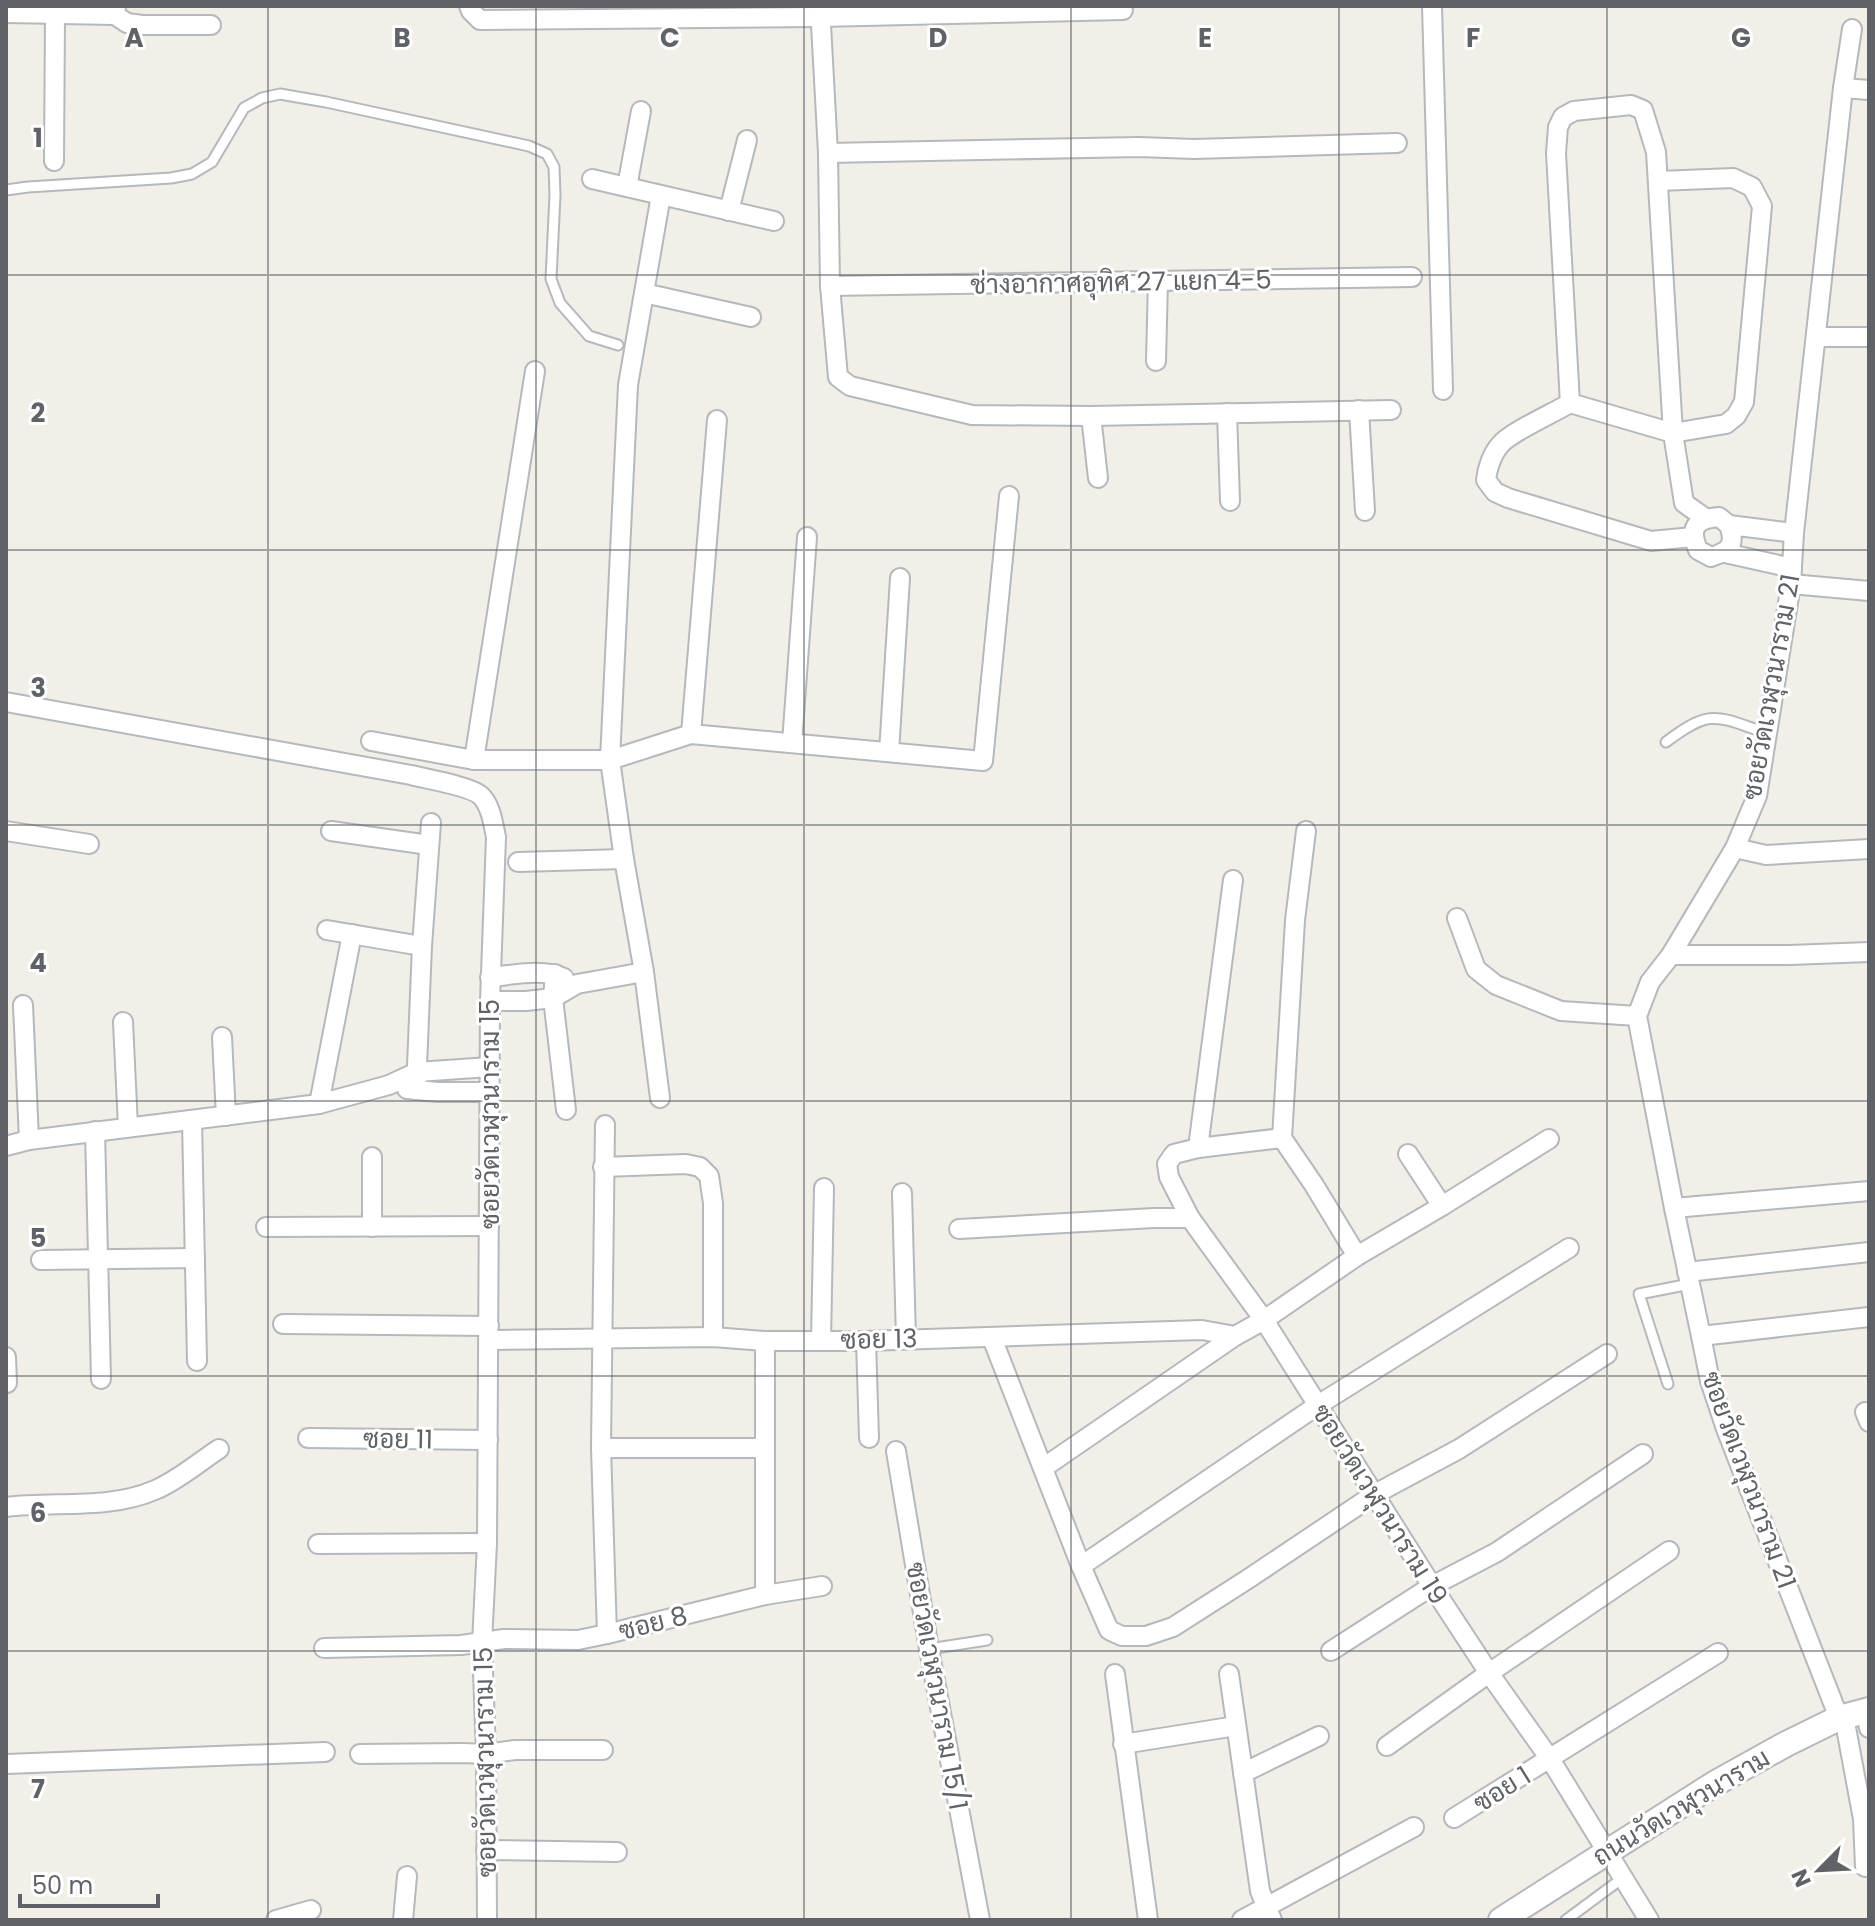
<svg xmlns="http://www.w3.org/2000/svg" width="1875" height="1926" font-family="Poppins,Sarabun,sans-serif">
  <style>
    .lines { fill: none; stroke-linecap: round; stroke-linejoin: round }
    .service-casing { stroke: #b5b8bc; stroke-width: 13 }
    .minor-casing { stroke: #b5b8bc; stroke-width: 22 }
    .tertiary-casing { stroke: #b5b8bc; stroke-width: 28 }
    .service { stroke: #fff; stroke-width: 9 }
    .minor { stroke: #fff; stroke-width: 18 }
    .tertiary { stroke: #fff; stroke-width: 24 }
    .grid { fill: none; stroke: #5f6368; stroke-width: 2; stroke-opacity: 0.55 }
    .labels { text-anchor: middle; stroke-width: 6; stroke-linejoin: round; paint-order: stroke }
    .street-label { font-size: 26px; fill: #5f6368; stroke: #fff }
    .grid-label { font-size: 26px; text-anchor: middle; font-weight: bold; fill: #5f6368; stroke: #fff; stroke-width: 6; stroke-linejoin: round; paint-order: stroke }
  </style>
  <rect width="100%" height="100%" fill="#f1efe8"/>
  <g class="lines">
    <defs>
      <g id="service">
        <path d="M 6,190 L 28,187 L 171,178 L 192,174 L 212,162 L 244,108 L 262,98 L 280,94 L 326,102 L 529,146 L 547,154 L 554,167 L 555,195 L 551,279 L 560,303 L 589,336 L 618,345"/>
        <path d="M 1666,742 C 1711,708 1716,716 1766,733"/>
        <path d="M 1668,1384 L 1639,1294 L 1690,1284"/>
        <path d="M 929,1649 L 987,1640"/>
        <path d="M 1566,1920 L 1624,1877"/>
      </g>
      <g id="minor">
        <path d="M 469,6 L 471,11 L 480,20 L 820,17 L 1123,10"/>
        <path d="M 820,6 L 828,153 L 830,286 L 838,377 L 850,386 L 972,415 L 1091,416 L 1391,410"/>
        <path d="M 1432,6 L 1443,390"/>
        <path d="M 6,13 L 115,15 L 116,6"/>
        <path d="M 115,15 L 127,23 L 142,25 L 211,25"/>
        <path d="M 1843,88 L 1869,90"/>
        <path d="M 828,153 L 1139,147 L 1194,149 L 1397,143"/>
        <path d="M 54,161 L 55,14"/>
        <path d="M 592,179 L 774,221"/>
        <path d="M 1659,181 L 1733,178 L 1752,187 L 1762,206 L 1744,402 L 1736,416 L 1726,424 L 1673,433 L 1570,403 C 1554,413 1510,432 1500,445 C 1492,454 1487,469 1486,480 L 1495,492 L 1508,498 L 1651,541 L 1693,537"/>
        <path d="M 627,187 L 641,111"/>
        <path d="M 729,211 L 747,140"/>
        <path d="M 830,286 L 1412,277"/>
        <path d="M 644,293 L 751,317"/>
        <path d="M 1816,337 L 1869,337"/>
        <path d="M 1156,361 L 1158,281"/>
        <path d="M 1570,403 L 1556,153 L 1558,127 L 1563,117 L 1574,111 L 1631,105 L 1643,110 L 1656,152 L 1673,433 L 1684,503 L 1705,518"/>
        <path d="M 1359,410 L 1365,511"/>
        <path d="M 1227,413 L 1230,501"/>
        <path d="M 1091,416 L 1098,478"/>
        <path d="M 1729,525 C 1736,545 1730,551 1711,557 L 1698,550 C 1689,528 1695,519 1719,517 L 1729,525 L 1794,533"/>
        <path d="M 1725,553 L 1792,568"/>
        <path d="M 1791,584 L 1869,591"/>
        <path d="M 6,702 L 411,775 C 426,779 469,786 480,795 C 491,805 493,823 496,837 L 490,1001 L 487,1543 L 482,1643 L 486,1754 L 487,1920"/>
        <path d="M 691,734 L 983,761 L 1009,496"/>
        <path d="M 371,741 L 474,760 L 610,760 L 691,734 L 717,420"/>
        <path d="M 792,743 L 807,537"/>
        <path d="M 889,752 L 900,578"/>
        <path d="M 474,760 L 535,371"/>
        <path d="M 6,831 L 89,844"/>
        <path d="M 331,831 L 429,845"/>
        <path d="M 1306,831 L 1295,920 L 1282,1138 L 1314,1185 L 1357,1256"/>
        <path d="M 1735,848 L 1766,855 L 1869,849"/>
        <path d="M 518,862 L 624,859"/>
        <path d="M 1457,918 L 1476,969 L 1496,985 L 1561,1011 L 1637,1016"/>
        <path d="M 327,930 L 422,946"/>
        <path d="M 1671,955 L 1790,955 L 1869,952"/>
        <path d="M 555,974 L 553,998 L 566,1110"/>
        <path d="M 490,977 C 514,975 542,968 564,978"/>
        <path d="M 490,1001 L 526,1001 L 553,998 L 577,984 L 644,972"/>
        <path d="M 23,1005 L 29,1140"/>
        <path d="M 123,1022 L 128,1127"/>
        <path d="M 222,1037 L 226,1116"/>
        <path d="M 407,1089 L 438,1092 L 489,1092"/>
        <path d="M 416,1090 L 422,946 L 431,823"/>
        <path d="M 660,1098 L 644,972 L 624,859 L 610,760 L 628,385 L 661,195"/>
        <path d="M 319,1104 L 352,934"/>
        <path d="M 192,1120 L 197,1361"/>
        <path d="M 605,1125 L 601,1448 L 607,1634"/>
        <path d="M 95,1131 L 101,1379"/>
        <path d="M 1282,1138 L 1198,1148 L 1174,1154 L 1167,1164 L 1169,1177 L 1190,1218 L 1264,1320 L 1432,1586 L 1489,1673 L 1550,1759 L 1649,1920"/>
        <path d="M 6,1146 L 29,1140 L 319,1104 L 389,1085 L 417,1072 L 490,1067"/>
        <path d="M 1198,1148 L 1233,880"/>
        <path d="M 1408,1154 L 1442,1206"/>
        <path d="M 603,1167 L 686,1164 L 700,1167 L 709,1176 L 713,1203 L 713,1337"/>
        <path d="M 902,1193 L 906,1338"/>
        <path d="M 1674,1208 L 1869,1191"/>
        <path d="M 266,1227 L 489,1226"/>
        <path d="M 372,1227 L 372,1157"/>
        <path d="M 959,1229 L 1154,1218 L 1190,1218"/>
        <path d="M 41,1260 L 195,1258"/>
        <path d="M 1687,1272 L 1869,1252"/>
        <path d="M 283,1324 L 489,1326"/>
        <path d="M 1701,1336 L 1869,1317"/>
        <path d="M 992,1338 L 1081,1566 L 1109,1630 L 1122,1636 L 1146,1636 L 1173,1627 L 1248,1579 L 1375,1494 L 1459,1449 L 1607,1354"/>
        <path d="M 489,1340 L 713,1337 L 765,1341 L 866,1341 L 1202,1330 L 1235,1336 L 1264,1320 L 1357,1256 L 1442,1206 L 1549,1139"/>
        <path d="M 821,1340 L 824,1188"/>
        <path d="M 866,1341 L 869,1438"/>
        <path d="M 6,1357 L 7,1383"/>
        <path d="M 1865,1412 L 1869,1422"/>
        <path d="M 308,1438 L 488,1440"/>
        <path d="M 601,1448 L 765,1448"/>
        <path d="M 896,1451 L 929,1649 L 980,1920"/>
        <path d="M 1043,1468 L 1235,1336"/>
        <path d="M 6,1507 C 55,1501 109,1510 155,1490 C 177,1481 199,1462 219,1449"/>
        <path d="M 318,1544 L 487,1543"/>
        <path d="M 1081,1566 L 1318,1405 L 1569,1248"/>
        <path d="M 765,1595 L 765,1341"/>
        <path d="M 324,1648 L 461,1645 L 504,1639 L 578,1640 L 607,1634 L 765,1595 L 822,1586"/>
        <path d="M 1331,1651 L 1432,1586 L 1497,1552 L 1643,1454"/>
        <path d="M 1115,1674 L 1148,1920"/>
        <path d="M 1229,1674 L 1260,1891 L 1272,1920"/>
        <path d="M 1866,1711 L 1869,1728"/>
        <path d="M 1844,1717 L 1863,1819 L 1865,1867 L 1869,1858"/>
        <path d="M 1839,1718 L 1726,1429 L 1710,1381 L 1701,1336 L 1674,1208 L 1637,1016 L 1650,982 L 1671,955 L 1735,848 L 1757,796 L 1791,584 L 1794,533 L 1843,88 L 1852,29"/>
        <path d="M 1123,1744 L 1236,1726"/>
        <path d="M 1387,1746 L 1489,1673 L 1669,1551"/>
        <path d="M 360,1754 L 463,1753 L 486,1754 L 515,1750 L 603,1750"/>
        <path d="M 6,1764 L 325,1752"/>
        <path d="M 1243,1773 L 1319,1736"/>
        <path d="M 1454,1818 L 1718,1653"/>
        <path d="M 486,1850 L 617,1852"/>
        <path d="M 276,1920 L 311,1910"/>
        <path d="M 403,1920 L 407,1876"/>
        <path d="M 1242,1920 L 1414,1827"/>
      </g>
      <path id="tertiary" d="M 1501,1920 L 1714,1784 L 1786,1744 L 1839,1718 L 1869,1710"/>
    </defs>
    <use href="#service" class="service-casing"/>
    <use href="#minor" class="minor-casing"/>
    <use href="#tertiary" class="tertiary-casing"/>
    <use href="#service" class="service"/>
    <use href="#minor" class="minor"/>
    <use href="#tertiary" class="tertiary"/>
  </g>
  <path class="grid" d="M 268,6 L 268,1920M 536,6 L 536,1920M 804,6 L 804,1920M 1071,6 L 1071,1920M 1339,6 L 1339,1920M 1607,6 L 1607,1920M 6,275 L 1869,275M 6,550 L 1869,550M 6,825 L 1869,825M 6,1101 L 1869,1101M 6,1376 L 1869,1376M 6,1651 L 1869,1651"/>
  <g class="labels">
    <g class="street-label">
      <text transform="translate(1121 282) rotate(-1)" y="9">ช่างอากาศอุทิศ 27 แยก 4-5</text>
      <text transform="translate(1771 687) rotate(-80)" y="9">ซอยวัดเวฬุวนาราม 21</text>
      <text transform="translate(490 1114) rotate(-90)" y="9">ซอยวัดเวฬุวนาราม 15</text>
      <text transform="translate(879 1339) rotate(-1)" y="9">ซอย 13</text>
      <text transform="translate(398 1439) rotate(1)" y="9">ซอย 11</text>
      <text transform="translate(1749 1480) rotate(70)" y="9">ซอยวัดเวฬุวนาราม 21</text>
      <text transform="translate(1380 1504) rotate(58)" y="9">ซอยวัดเวฬุวนาราม 19</text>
      <text transform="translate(653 1623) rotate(-14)" y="9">ซอย 8</text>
      <text transform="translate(937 1686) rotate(80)" y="9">ซอยวัดเวฬุวนาราม 15/1</text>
      <text transform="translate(485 1762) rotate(-91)" y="9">ซอยวัดเวฬุวนาราม 15</text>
      <text transform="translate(1502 1789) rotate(-32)" y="9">ซอย 1</text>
      <text transform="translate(1681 1807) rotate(-31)" y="9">ถนนวัดเวฬุวนาราม</text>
    </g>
  </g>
  <g class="grid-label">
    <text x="134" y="47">A</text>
    <text x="402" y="47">B</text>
    <text x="670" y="47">C</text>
    <text x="938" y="47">D</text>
    <text x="1205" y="47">E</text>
    <text x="1473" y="47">F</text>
    <text x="1741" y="47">G</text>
    <text x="38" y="147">1</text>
    <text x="38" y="422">2</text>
    <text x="38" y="697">3</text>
    <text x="38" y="972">4</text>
    <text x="38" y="1247">5</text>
    <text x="38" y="1522">6</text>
    <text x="38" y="1798">7</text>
  </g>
  <rect width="1875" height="1926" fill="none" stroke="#5f6368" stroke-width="16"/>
  <g transform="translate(1819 1870) rotate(246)" stroke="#ffffff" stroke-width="6" paint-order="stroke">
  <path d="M0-6L14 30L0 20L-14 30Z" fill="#5f6368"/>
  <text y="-12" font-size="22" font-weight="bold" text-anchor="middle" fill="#5f6368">N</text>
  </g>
  <path d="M20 1894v12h138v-12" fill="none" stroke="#5f6368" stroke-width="4"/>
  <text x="32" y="1894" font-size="24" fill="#5f6368" stroke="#ffffff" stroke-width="6" paint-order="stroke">50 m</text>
</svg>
